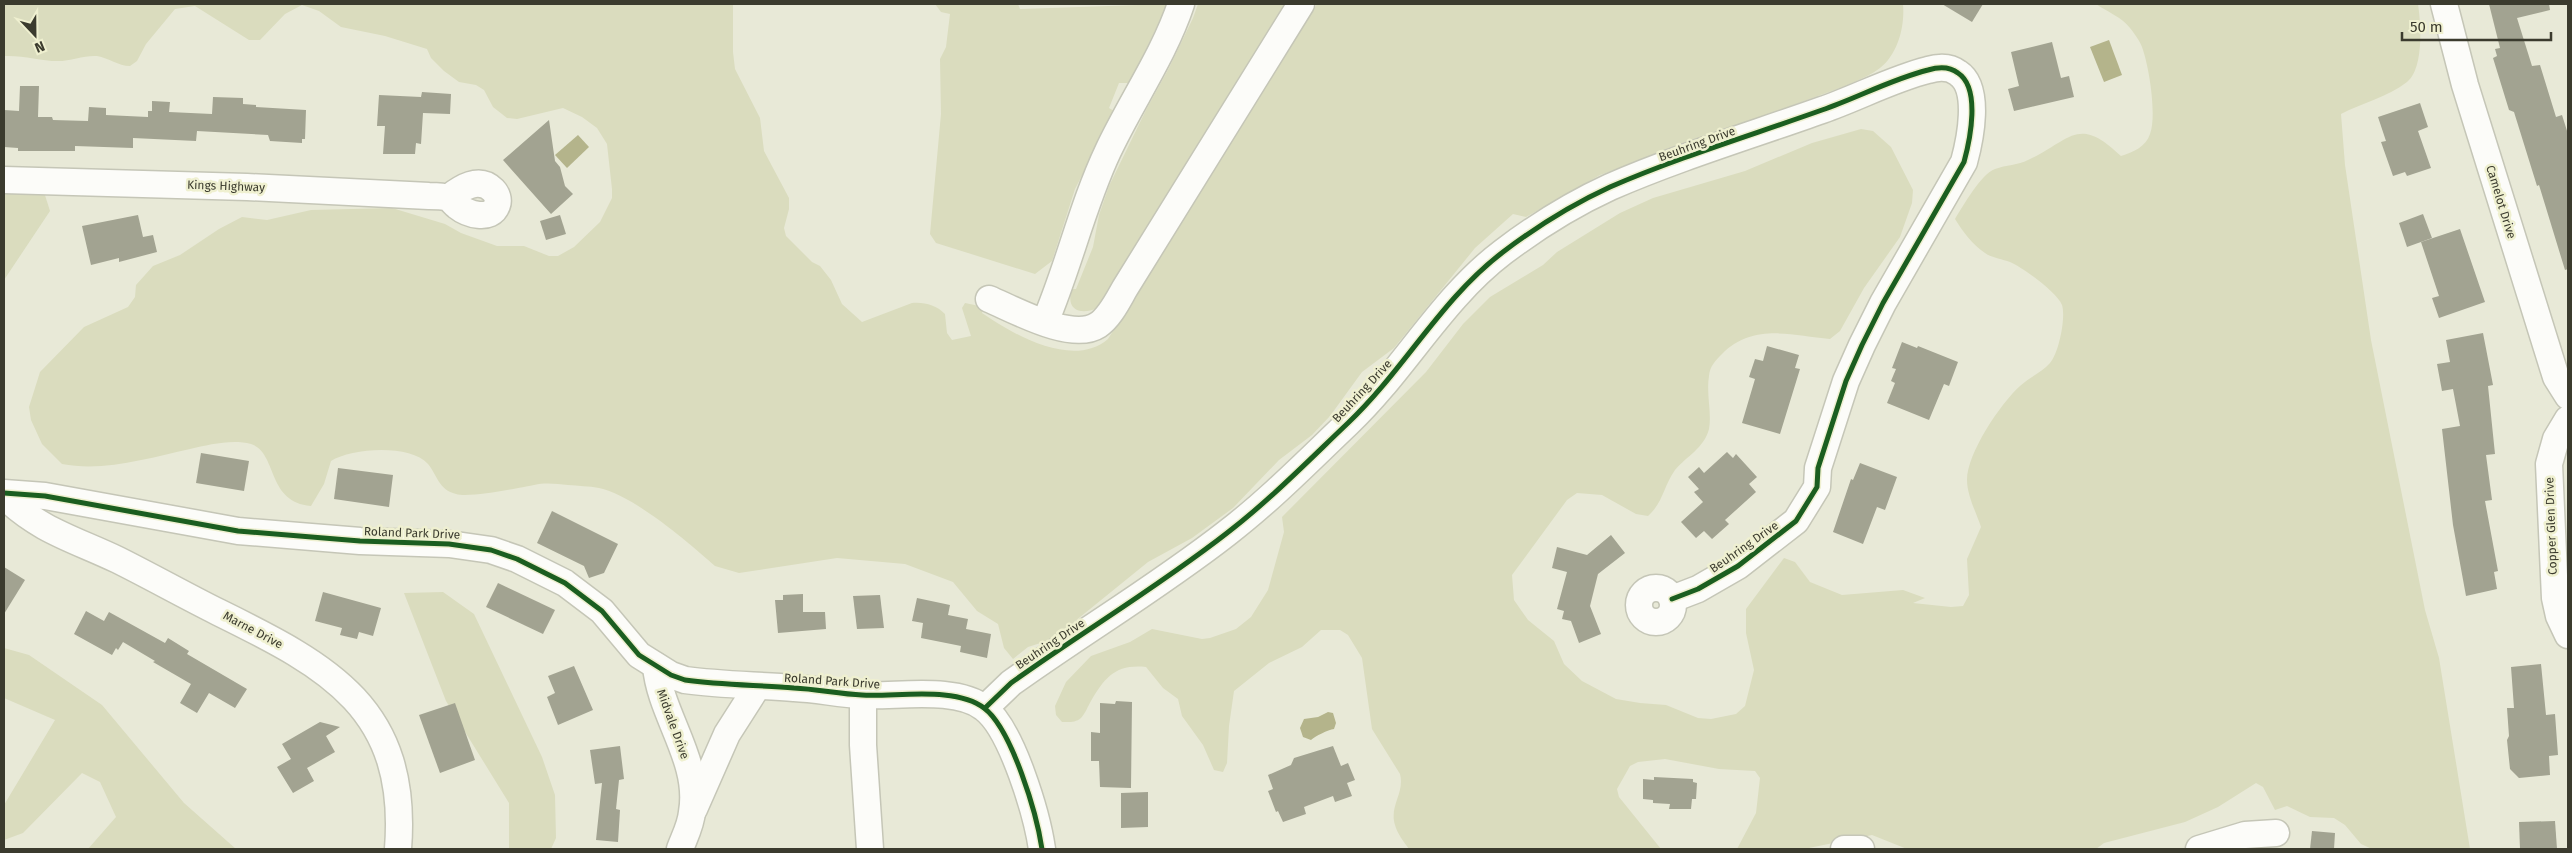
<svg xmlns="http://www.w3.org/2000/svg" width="2572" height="853" font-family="'Fira Sans',sans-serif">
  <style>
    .green { fill: #dadcbe }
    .water { fill: #b4b48b }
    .building { fill: #a2a391 }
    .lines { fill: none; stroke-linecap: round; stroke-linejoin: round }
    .minor-casing { stroke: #c5c6b7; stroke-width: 29 }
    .minor { stroke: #fcfcf9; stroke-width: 26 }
    .cycleway-casing { stroke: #eff0d0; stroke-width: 8 }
    .cycleway { stroke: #1b5e20; stroke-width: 5 }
    .labels { text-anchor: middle; stroke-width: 5; stroke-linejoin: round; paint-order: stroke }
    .street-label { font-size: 12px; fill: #3b3b2e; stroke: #eff0d0 }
  </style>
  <rect width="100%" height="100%" fill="#e8e9d7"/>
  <g class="green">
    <path d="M 4,4 L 733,4 L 733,52 L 735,69 L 760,118 L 764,151 L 789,198 L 789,209 L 784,228 L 786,236 L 812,262 L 820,266 L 831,280 L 842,304 L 862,322 L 912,303 C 925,302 936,305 945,314 L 947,333 L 952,340 L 971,336 L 962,308 L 965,303 L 984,307 L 982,313 C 1014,335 1073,369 1108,339 L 1317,4 L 1903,4 C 1905,26 1898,54 1880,68 C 1871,75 1858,80 1848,85 L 1600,175 L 1526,217 L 1513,214 L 1475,248 L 1394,348 L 1362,372 L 1330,416 L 1312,435 L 1279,460 L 1233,508 L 1192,538 L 1148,562 L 1053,639 L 1028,647 L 1013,659 L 1004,648 L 998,624 L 977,611 L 953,582 L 905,564 L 837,558 L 739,573 L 715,566 C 688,542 633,495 599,488 C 589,486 578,486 568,485 C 557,484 546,482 534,485 C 518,488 470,498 456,494 C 439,490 437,475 428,464 C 410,444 352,448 331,461 L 324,484 L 311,506 C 266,502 278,453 251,444 C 231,439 209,445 190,449 C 149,458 104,472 62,464 L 42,444 L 31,420 L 29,407 L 40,372 L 84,327 L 128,307 L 135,297 L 136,285 L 153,266 L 180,255 L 219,229 L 242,217 L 267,220 L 311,210 L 392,208 L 445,224 L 461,233 L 497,246 L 524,246 L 549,256 L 558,256 L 574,247 L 600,222 L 612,198 L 612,189 L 607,144 L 597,128 L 582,117 L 563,108 L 517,119 L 507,118 L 493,107 L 484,90 L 476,85 L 459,82 L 444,71 L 431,58 L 427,49 L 385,36 L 341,27 L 319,11 L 302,5 L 285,14 L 260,40 L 249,40 L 195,6 L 175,9 L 146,44 L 137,61 L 130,66 C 118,66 109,58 97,56 C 85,55 71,61 58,61 C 40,61 23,55 4,56 Z"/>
    <path d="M 935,4 L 1018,4 L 1020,9 L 1168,4 L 1131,80 L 1128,83 L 1119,83 L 1109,108 L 1114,111 L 1113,115 L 1075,189 L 1052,261 L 1035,274 L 936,243 L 930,234 L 941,114 L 940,59 L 946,47 L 950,14 L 941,12 Z"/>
    <path d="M 1198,4 L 1286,4 L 1097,308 C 1080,316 1065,309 1072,289 L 1076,289 L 1093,247 L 1099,215 L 1109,186 L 1146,110 L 1169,68 L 1193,18 Z"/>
    <path d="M 2096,4 L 2418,4 C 2421,24 2424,68 2407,82 C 2388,97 2362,103 2341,114 L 2345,165 L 2371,340 L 2425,610 L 2439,658 L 2470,849 L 2372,849 L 2361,844 L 2345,825 L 2334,818 L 2310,817 L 2287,806 L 2275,810 L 2263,787 L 2256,783 L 2218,807 L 2185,822 L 2104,843 L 2096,849 L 1907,849 L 1872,835 L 1804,849 L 1737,849 L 1756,813 L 1760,778 L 1755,771 L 1719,769 L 1665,759 L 1638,762 L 1630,766 L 1617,789 L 1619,797 L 1661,849 L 1409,849 C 1404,842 1397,833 1395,825 C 1389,806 1405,793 1400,774 L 1372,729 L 1362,658 L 1348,635 L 1340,630 L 1321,630 L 1302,647 L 1269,663 L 1234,691 L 1229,726 L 1227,763 L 1223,772 L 1214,770 L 1203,745 L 1182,716 L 1178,699 L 1163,688 L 1146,667 C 1116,664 1105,677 1091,701 C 1088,706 1085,714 1081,718 C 1075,723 1068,722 1062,722 L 1056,715 L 1055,706 L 1066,682 L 1091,656 L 1130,642 L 1152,629 L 1202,639 L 1210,638 L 1236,629 L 1251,617 L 1268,590 L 1284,532 L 1282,517 L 1426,372 L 1463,324 L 1490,297 L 1543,265 L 1557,252 L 1620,213 L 1653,198 L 1745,171 L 1812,143 L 1861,129 L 1873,131 L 1891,147 L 1913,190 L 1912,203 L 1900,237 L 1864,288 L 1840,331 L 1830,339 C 1791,335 1753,323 1722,354 C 1715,361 1710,366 1709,376 C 1706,394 1712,413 1709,429 C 1704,448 1687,456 1675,470 C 1664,485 1663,503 1648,516 L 1636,514 L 1602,495 L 1577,493 L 1567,500 L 1512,575 L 1514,600 L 1528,620 L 1554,641 L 1564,664 L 1582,681 L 1616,699 L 1640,703 L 1666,705 L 1698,718 L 1711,719 L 1736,714 L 1745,706 L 1754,670 L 1746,633 L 1746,609 L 1784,558 L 1795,562 L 1810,582 L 1842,595 L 1903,590 L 1925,598 L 1913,603 L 1951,607 L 1963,606 L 1969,595 L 1967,559 L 1981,527 C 1976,512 1967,495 1967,480 C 1967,453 2001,403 2020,386 C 2030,377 2042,372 2050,363 C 2059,353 2066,317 2062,305 C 2057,292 2022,267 2010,262 C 2002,259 1992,258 1985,253 C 1972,244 1963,232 1955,219 C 1963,206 1981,174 1995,169 C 2006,165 2018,165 2028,160 C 2072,139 2078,115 2121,156 C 2133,152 2146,147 2150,134 C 2157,115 2149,66 2142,47 C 2140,41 2134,33 2130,28 C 2123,18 2106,11 2096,4 Z"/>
    <path d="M 4,192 L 44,192 L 50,211 L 4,280 Z"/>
    <path d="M 443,592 L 474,614 L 542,757 L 555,795 L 556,838 L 551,849 L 509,849 L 509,803 L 446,701 L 404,593 Z"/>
    <path d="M 4,648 L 29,655 L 102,705 L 184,803 L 236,849 L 88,849 L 116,817 L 100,782 L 82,773 L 23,833 L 4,840 L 4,805 L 55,720 L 4,698 Z"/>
  </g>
  <g class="water">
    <path d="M 2109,40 L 2122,75 L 2104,82 L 2090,47 Z"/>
    <path d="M 578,135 L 589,147 L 567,168 L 555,155 Z"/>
    <path d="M 1328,712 L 1333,713 L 1336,723 L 1334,729 C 1328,730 1315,736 1311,740 L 1303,737 L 1300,728 L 1304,719 L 1318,717 Z"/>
  </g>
  <g class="building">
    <path d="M 1942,4 L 1983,4 L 1972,22 Z"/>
    <path d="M 2489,4 L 2549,4 L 2550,10 L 2517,18 L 2532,66 L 2540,65 L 2556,117 L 2562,115 L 2568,134 L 2568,269 L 2565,270 L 2539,185 L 2537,186 L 2514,112 L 2509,110 L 2493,58 L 2497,56 L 2495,49 L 2500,48 Z"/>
    <path d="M 2052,42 L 2061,78 L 2069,76 L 2074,97 L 2014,111 L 2008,89 L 2019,86 L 2011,52 Z"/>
    <path d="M 20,86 L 39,86 L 38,117 L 52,117 L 53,120 L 88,121 L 89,107 L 106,108 L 106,115 L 148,117 L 148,111 L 152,111 L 152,101 L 170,102 L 169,112 L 212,114 L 213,97 L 243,98 L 243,104 L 256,105 L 256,107 L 306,110 L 305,139 L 302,139 L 302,143 L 270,141 L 268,135 L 197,131 L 196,141 L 133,138 L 133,148 L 75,146 L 75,151 L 18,151 L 18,148 L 4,147 L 4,110 L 19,111 Z"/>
    <path d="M 422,92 L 451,94 L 450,114 L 423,113 L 421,144 L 416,143 L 415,154 L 383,154 L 385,126 L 377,126 L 379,95 L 421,97 Z"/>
    <path d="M 2420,103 L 2428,127 L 2418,131 L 2431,168 L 2407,176 L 2405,172 L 2393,176 L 2381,142 L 2386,141 L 2378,117 Z"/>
    <path d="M 549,120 L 555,161 L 560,167 L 565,186 L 573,194 L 551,214 L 503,160 Z"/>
    <path d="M 2423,214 L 2432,238 L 2407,247 L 2399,223 Z"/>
    <path d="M 138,215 L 143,237 L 153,235 L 157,252 L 119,262 L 119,258 L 91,265 L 82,226 Z"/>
    <path d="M 560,215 L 566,234 L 546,240 L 540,221 Z"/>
    <path d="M 2460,229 L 2485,302 L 2439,318 L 2432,298 L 2439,296 L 2421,242 Z"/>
    <path d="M 2483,333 L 2493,385 L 2488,386 L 2495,454 L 2486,455 L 2492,500 L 2485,501 L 2498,571 L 2494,572 L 2497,589 L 2466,596 L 2453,525 L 2442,429 L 2460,426 L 2453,389 L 2442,391 L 2437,364 L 2450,362 L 2446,340 Z"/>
    <path d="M 1902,342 L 1917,348 L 1918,346 L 1958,362 L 1949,386 L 1944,384 L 1929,420 L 1887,403 L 1895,383 L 1891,381 L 1896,369 L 1892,368 Z"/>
    <path d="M 1767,346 L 1799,355 L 1795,368 L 1800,369 L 1780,434 L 1742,423 L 1755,379 L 1749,377 L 1755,359 L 1763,361 Z"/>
    <path d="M 1727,452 L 1733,458 L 1736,454 L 1757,477 L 1749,484 L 1756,492 L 1725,520 L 1729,524 L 1712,539 L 1704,531 L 1696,538 L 1681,522 L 1703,502 L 1694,492 L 1699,489 L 1688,477 L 1699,467 L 1704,473 Z"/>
    <path d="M 201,453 L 249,461 L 244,491 L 196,483 Z"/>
    <path d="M 1860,463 L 1897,477 L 1885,510 L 1877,507 L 1863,544 L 1833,532 L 1851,479 L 1853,480 Z"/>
    <path d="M 338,468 L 393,475 L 389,507 L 334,499 Z"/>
    <path d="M 552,511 L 618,544 L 604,573 L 589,578 L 584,566 L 537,543 Z"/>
    <path d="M 1611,535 L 1625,553 L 1598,574 L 1590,606 L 1601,634 L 1579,643 L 1571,621 L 1562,619 L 1564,611 L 1557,609 L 1567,572 L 1552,568 L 1557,547 L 1587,555 Z"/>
    <path d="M 4,567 L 25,580 L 4,614 Z"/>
    <path d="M 498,583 L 555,610 L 543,634 L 486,607 Z"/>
    <path d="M 323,592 L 381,608 L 373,636 L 359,632 L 357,639 L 340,635 L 342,628 L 315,621 Z"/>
    <path d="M 803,594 L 803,612 L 825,612 L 826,629 L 778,633 L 775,600 L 783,600 L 783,595 Z"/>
    <path d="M 880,595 L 884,628 L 857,629 L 853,596 Z"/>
    <path d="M 917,598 L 950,605 L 948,615 L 968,619 L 966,629 L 991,634 L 987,658 L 960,652 L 961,646 L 921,638 L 923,623 L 912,621 Z"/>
    <path d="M 86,611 L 104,621 L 109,612 L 165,643 L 168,638 L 189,651 L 187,654 L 247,689 L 235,708 L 209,693 L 197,713 L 180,703 L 191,684 L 153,662 L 155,661 L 123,642 L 118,650 L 116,648 L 112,655 L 74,634 Z"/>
    <path d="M 2541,664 L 2546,715 L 2555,714 L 2558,755 L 2549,756 L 2550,775 L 2519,778 L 2510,769 L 2507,740 L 2509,736 L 2507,708 L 2514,708 L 2511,667 Z"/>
    <path d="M 574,666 L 593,710 L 558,725 L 547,697 L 555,693 L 548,676 Z"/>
    <path d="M 1116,701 L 1132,702 L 1131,788 L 1100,787 L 1099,761 L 1091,761 L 1091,732 L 1100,733 L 1100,703 L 1115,704 Z"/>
    <path d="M 455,703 L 475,760 L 440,773 L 419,715 Z"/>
    <path d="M 320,722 L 340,727 L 326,736 L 335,752 L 307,768 L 314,781 L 293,793 L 277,767 L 291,759 L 282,744 Z"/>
    <path d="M 620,746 L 624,779 L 619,780 L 616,809 L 620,810 L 618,842 L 596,840 L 602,783 L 595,784 L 590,750 Z"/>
    <path d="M 1333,746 L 1341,766 L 1348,763 L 1355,780 L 1347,783 L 1352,796 L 1335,802 L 1333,796 L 1304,807 L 1306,814 L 1283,822 L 1278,811 L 1276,812 L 1268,791 L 1273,789 L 1268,775 L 1291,765 L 1294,758 Z"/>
    <path d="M 1654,777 L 1693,779 L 1693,782 L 1697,783 L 1696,799 L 1692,799 L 1691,809 L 1669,809 L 1670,804 L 1653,803 L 1653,800 L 1643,799 L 1643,779 L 1654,780 Z"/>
    <path d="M 1148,792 L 1148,827 L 1121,828 L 1121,793 Z"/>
    <path d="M 2555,821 L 2557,849 L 2520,849 L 2519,822 Z"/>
    <path d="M 2312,831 L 2335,833 L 2334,849 L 2310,849 Z"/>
  </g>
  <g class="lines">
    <defs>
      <g id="minor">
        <path d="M 2444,4 L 2465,85 L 2556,377 L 2568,396"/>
        <path d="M 4,180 L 247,187 L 429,196 C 434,196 443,196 448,198 C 451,199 454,204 457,206 C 467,214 491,222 497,205 C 499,200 497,194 493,190 C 479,176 461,188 448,198"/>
        <path d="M 989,299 C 1015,310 1072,342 1098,325 C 1110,317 1118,300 1125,288 L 1301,4"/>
        <path d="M 1045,322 C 1069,266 1082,206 1108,151 C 1131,102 1164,55 1181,4"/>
        <path d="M 2568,419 L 2556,439 L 2549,464 L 2555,598 L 2559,616 L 2568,635"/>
        <path d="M 4,493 L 45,496 L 238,531 L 360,541 L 449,544 L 491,550 L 517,559 L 565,583 L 602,611 L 639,655 L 671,675 L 685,680 C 721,685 758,685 794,688 C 817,689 839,694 862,695 C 897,697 956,686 984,708 C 1012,729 1037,815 1042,849"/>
        <path d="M 4,496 C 40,531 74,539 118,560 C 152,577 184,595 218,612 C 330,667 409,709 398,849"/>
        <circle cx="1656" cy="605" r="17"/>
        <path d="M 656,666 C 660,715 701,761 692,812 C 691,825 684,838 680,849"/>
        <path d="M 863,695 L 863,745 L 870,849"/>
        <path d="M 985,708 L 1011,683 C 1082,632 1158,587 1227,533 C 1270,500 1309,460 1348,423 C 1404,370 1441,299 1503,252 C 1536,227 1573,204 1610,187 C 1679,157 1752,135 1822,110 C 1857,98 1892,79 1928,70 C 1938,67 1949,66 1958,73 C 1981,88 1970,140 1964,162 L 1883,303 L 1862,345 L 1846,381 L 1818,468 L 1817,487 L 1796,521 L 1738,566 L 1698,589 L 1672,599"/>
        <path d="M 694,809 L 727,734 L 757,687"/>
        <path d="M 1844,849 L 1861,849"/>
        <path d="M 2199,849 L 2245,835 L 2276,833"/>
      </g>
    </defs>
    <use href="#minor" class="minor-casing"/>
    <use href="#minor" class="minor"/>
    <defs>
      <g id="cycleway">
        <path d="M 4,493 L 45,496 L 238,531 L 360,541 L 449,544 L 491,550 L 517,559 L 565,583 L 602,611 L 639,655 L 671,675 L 685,680 C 721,685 758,685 794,688 C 817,689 839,694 862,695 C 897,697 956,686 984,708 C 1012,729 1037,815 1042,849"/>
        <path d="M 985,708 L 1011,683 C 1082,632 1158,587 1227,533 C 1270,500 1309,460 1348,423 C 1404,370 1441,299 1503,252 C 1536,227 1573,204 1610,187 C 1679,157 1752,135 1822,110 C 1857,98 1892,79 1928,70 C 1938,67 1949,66 1958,73 C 1981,88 1970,140 1964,162 L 1883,303 L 1862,345 L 1846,381 L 1818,468 L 1817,487 L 1796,521 L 1738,566 L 1698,589 L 1672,599"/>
      </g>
    </defs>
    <use href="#cycleway" class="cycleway-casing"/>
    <use href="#cycleway" class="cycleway"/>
  </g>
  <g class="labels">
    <g class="street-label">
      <text transform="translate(1697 144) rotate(-20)" y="4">Beuhring Drive</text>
      <text transform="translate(226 186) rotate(2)" y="4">Kings Highway</text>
      <text transform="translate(2501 202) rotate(73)" y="4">Camelot Drive</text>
      <text transform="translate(1362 391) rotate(-47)" y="4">Beuhring Drive</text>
      <text transform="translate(2551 526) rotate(-92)" y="4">Copper Glen Drive</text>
      <text transform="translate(412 533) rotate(2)" y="4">Roland Park Drive</text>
      <text transform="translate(1744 547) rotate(-35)" y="4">Beuhring Drive</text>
      <text transform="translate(253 630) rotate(28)" y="4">Marne Drive</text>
      <text transform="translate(1050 644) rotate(-34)" y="4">Beuhring Drive</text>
      <text transform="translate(832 681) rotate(4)" y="4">Roland Park Drive</text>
      <text transform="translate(673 724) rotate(70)" y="4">Midvale Drive</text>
    </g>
  </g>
  <rect width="2572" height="853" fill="none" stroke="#3b3b2e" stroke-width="10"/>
  <g transform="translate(35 35) rotate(158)" stroke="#eff0d0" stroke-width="4" paint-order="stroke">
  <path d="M0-4L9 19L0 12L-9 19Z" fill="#3b3b2e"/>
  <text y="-8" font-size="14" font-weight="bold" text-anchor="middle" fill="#3b3b2e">N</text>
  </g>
  <path d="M2402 32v8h149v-8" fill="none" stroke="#3b3b2e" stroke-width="2.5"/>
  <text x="2410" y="32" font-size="15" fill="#3b3b2e" stroke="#eff0d0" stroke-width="4" paint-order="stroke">50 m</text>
</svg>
